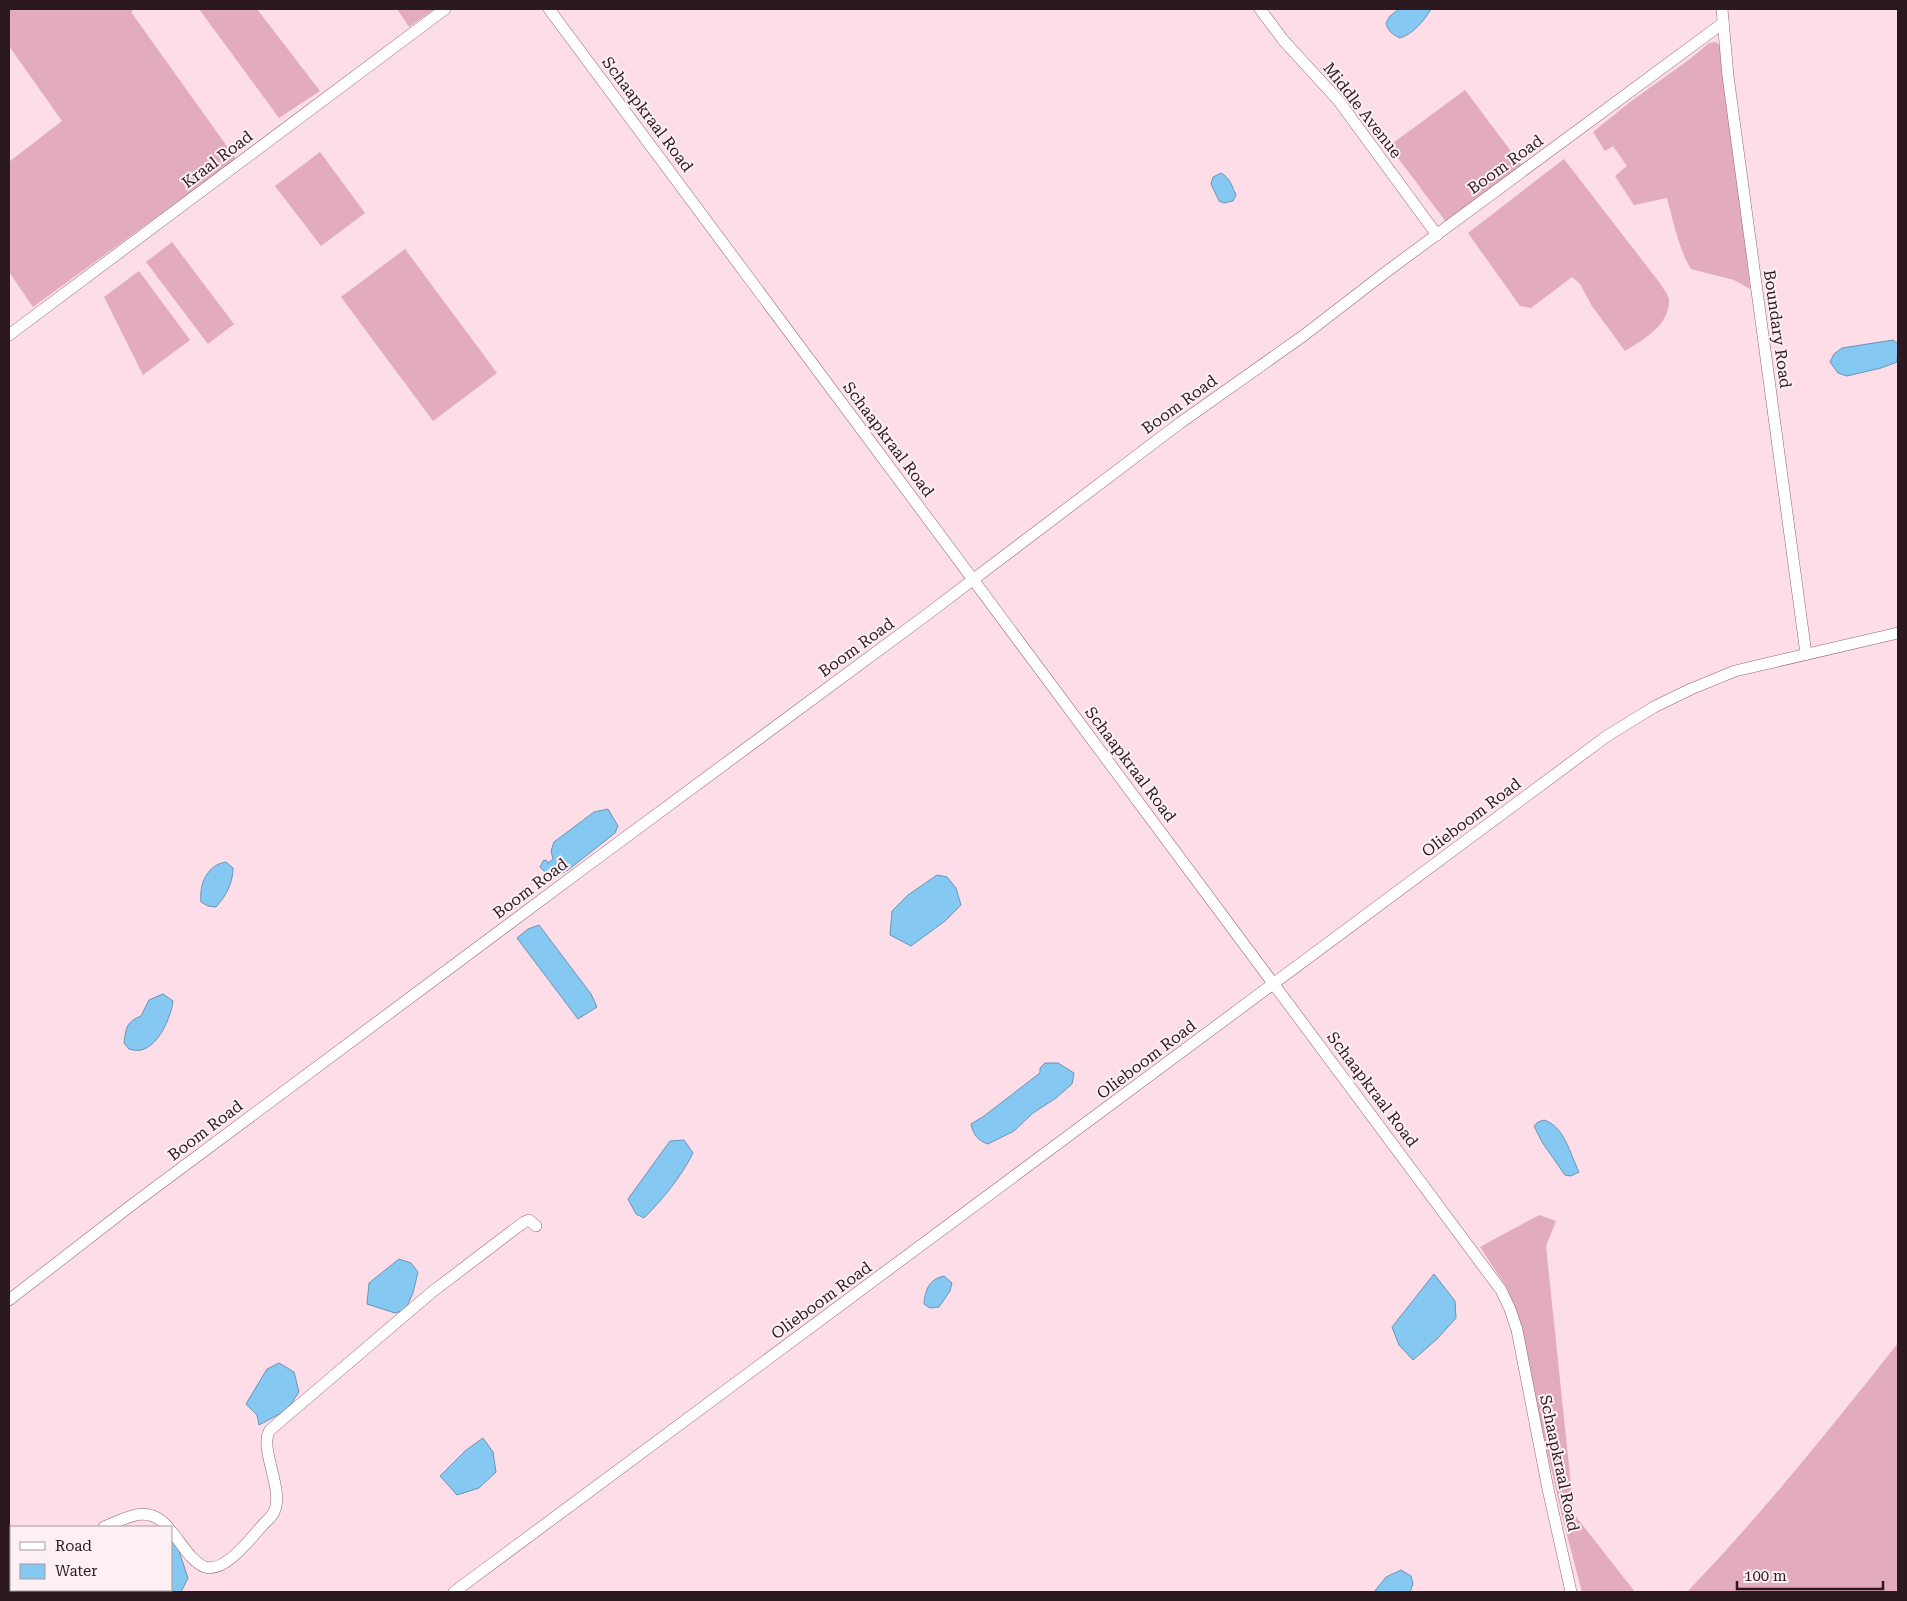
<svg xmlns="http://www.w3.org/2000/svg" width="1907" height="1601" font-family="'Roboto Serif',serif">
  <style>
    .grass { fill: #e2abbe }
    .water { fill: #85c9f3; stroke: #6a94b4 }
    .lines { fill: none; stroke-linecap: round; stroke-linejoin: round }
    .minor-casing { stroke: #946676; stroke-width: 12 }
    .minor { stroke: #fff; stroke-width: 11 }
    .labels { text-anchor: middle; stroke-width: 4; stroke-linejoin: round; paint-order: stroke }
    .street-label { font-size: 16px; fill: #2c1920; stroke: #fcf0f4 }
  </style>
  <rect width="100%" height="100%" fill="#fddde7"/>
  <g class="grass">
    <path d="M 9,9 L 134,9 L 131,12 L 236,159 L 33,307 L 9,272 L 9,162 L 62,121 L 9,46 Z"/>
    <path d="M 199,9 L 257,9 L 320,91 L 279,118 Z"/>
    <path d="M 397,9 L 435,9 L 409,27 Z"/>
    <path d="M 1716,42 L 1720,46 L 1741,196 L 1750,289 L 1734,280 L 1691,269 C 1679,250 1673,220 1667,198 L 1634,205 L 1615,176 L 1627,166 L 1613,146 L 1605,151 L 1593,132 L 1630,102 L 1690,59 L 1709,43 Z"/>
    <path d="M 1465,90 L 1522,166 L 1446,222 L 1389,146 Z"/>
    <path d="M 320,152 L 365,213 L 321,246 L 275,186 Z"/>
    <path d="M 1564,159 L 1659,282 C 1662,287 1668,294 1669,299 C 1670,325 1644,339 1625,351 L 1592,306 L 1580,284 L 1572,277 L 1531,308 L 1520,306 L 1468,233 Z"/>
    <path d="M 172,242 L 234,324 L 208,344 L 146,262 Z"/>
    <path d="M 405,249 L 497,373 L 433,421 L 341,297 Z"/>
    <path d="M 139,271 L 190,340 L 143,375 L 104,297 Z"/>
    <path d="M 1539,1215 L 1556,1221 L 1546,1246 L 1574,1514 L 1635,1592 L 1582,1592 L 1563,1520 L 1533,1390 L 1507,1288 L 1480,1247 Z"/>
    <path d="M 1898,1343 L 1898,1592 L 1687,1592 C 1762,1514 1831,1428 1898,1343 Z"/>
  </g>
  <g class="water">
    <path d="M 1399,9 L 1431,9 C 1424,21 1413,34 1400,38 C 1392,34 1388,31 1386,23 L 1390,16 Z"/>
    <path d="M 1221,173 C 1230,178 1232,186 1236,195 L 1233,201 L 1224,203 L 1219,201 L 1211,184 L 1213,177 Z"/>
    <path d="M 1893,340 L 1898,344 L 1897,362 L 1881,368 L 1847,376 L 1838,373 L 1830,362 L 1834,354 L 1842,348 Z"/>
    <path d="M 608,809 L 618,826 L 615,833 L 568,870 L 552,879 L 540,867 L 543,861 L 546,860 L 548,863 L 553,859 L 551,851 L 554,842 L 594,812 Z"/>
    <path d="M 226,862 L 233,868 C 233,883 226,896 216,907 L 208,906 L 201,902 C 199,884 207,865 226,862 Z"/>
    <path d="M 937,875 L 947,877 L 956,888 L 961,905 L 945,921 L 911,946 L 890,935 L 892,911 L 908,895 Z"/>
    <path d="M 539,925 L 591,994 L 597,1007 L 578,1019 L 517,938 L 528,929 Z"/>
    <path d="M 163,994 L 173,1001 C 171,1017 159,1046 141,1050 C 138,1051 133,1050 129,1049 L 124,1043 C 126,1028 126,1022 141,1016 L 149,1000 Z"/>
    <path d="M 1045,1063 L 1058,1063 L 1074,1073 L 1072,1084 L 1056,1098 L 1033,1113 L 1014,1131 L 988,1144 C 978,1141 973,1134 971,1124 L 984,1116 L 1040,1073 L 1040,1068 Z"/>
    <path d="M 1544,1120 C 1565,1127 1570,1154 1579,1172 L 1571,1176 L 1565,1175 L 1542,1142 L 1534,1126 L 1538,1122 Z"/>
    <path d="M 684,1140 L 693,1153 C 681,1177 663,1199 644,1218 L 636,1214 L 628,1199 L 670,1141 Z"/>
    <path d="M 399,1259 L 411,1263 L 418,1272 L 413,1293 L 405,1310 L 395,1313 L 367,1304 L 369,1283 Z"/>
    <path d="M 1434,1274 L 1455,1301 L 1456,1318 L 1437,1339 L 1413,1360 L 1399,1345 L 1392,1327 Z"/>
    <path d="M 944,1276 L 952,1283 L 950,1291 L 939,1307 L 930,1308 L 924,1304 C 925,1290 929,1279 944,1276 Z"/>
    <path d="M 279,1363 L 294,1372 L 299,1392 L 287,1410 L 259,1425 L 257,1415 L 246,1404 L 267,1369 Z"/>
    <path d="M 483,1438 L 493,1452 L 496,1472 L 479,1488 L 457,1495 L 440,1476 L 465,1451 Z"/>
    <path d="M 171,1539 L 178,1548 L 188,1578 L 181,1592 L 125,1592 L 123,1590 L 171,1590 Z"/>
    <path d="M 1401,1570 L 1411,1576 L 1413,1584 L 1410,1592 L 1374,1592 L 1386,1577 Z"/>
  </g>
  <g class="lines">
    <defs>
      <g id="minor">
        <path d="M 549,9 L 1501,1290 L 1510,1309 L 1517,1330 L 1548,1489 L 1571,1592"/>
        <path d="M 1260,9 L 1284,41 L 1338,100 L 1437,235"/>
        <path d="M 1722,9 L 1728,76 L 1806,654"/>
        <path d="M 9,335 L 445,9"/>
        <path d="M 9,1300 L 133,1204 L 603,854 L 925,616 L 1180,423 L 1303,336 L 1386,272 L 1723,23"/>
        <path d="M 104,1527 C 128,1517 148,1504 168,1527"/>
        <path d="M 171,1531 C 181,1542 191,1562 205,1567 C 225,1573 250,1539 261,1527 C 265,1522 271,1518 274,1512 C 285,1490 258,1448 270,1430 L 432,1292 L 524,1222 L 529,1220 L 536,1226"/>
        <path d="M 104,1590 L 106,1592"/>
        <path d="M 454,1592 L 1607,736 L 1654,707 L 1691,689 L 1735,671 L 1898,633"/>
      </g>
    </defs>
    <use href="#minor" class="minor-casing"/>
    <use href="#minor" class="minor"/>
  </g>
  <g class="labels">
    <g class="street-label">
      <text transform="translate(1363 110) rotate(52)" y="6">Middle Avenue</text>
      <text transform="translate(648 114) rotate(53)" y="6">Schaapkraal Road</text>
      <text transform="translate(217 159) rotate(-37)" y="6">Kraal Road</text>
      <text transform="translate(1505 164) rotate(-36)" y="6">Boom Road</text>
      <text transform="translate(1778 329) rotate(82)" y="6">Boundary Road</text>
      <text transform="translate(1179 404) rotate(-36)" y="6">Boom Road</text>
      <text transform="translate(889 439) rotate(53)" y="6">Schaapkraal Road</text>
      <text transform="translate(856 647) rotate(-36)" y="6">Boom Road</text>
      <text transform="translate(1131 764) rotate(53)" y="6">Schaapkraal Road</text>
      <text transform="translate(1471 817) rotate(-37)" y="6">Olieboom Road</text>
      <text transform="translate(530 888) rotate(-37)" y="6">Boom Road</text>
      <text transform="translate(1146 1059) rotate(-37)" y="6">Olieboom Road</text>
      <text transform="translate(1373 1089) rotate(53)" y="6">Schaapkraal Road</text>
      <text transform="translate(205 1130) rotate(-37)" y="6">Boom Road</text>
      <text transform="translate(821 1300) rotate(-36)" y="6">Olieboom Road</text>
      <text transform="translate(1560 1463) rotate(78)" y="6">Schaapkraal Road</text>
    </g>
  </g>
  <rect width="1907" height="1601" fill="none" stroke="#2c1920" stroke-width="20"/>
  <rect x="10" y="1526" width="162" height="65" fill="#fcf0f4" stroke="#a99a9f"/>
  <rect x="20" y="1542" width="25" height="8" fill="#ffffff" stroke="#a99a9f"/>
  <text x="55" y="1551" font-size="15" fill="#2c1920">Road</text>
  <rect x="20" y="1564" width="25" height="15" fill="#85c9f3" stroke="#a99a9f"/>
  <text x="55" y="1576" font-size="15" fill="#2c1920">Water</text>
  <path d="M1737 1581v8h146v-8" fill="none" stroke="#2c1920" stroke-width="2.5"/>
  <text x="1744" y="1581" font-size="15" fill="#2c1920" stroke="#fcf0f4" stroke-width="4" paint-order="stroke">100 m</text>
</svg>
